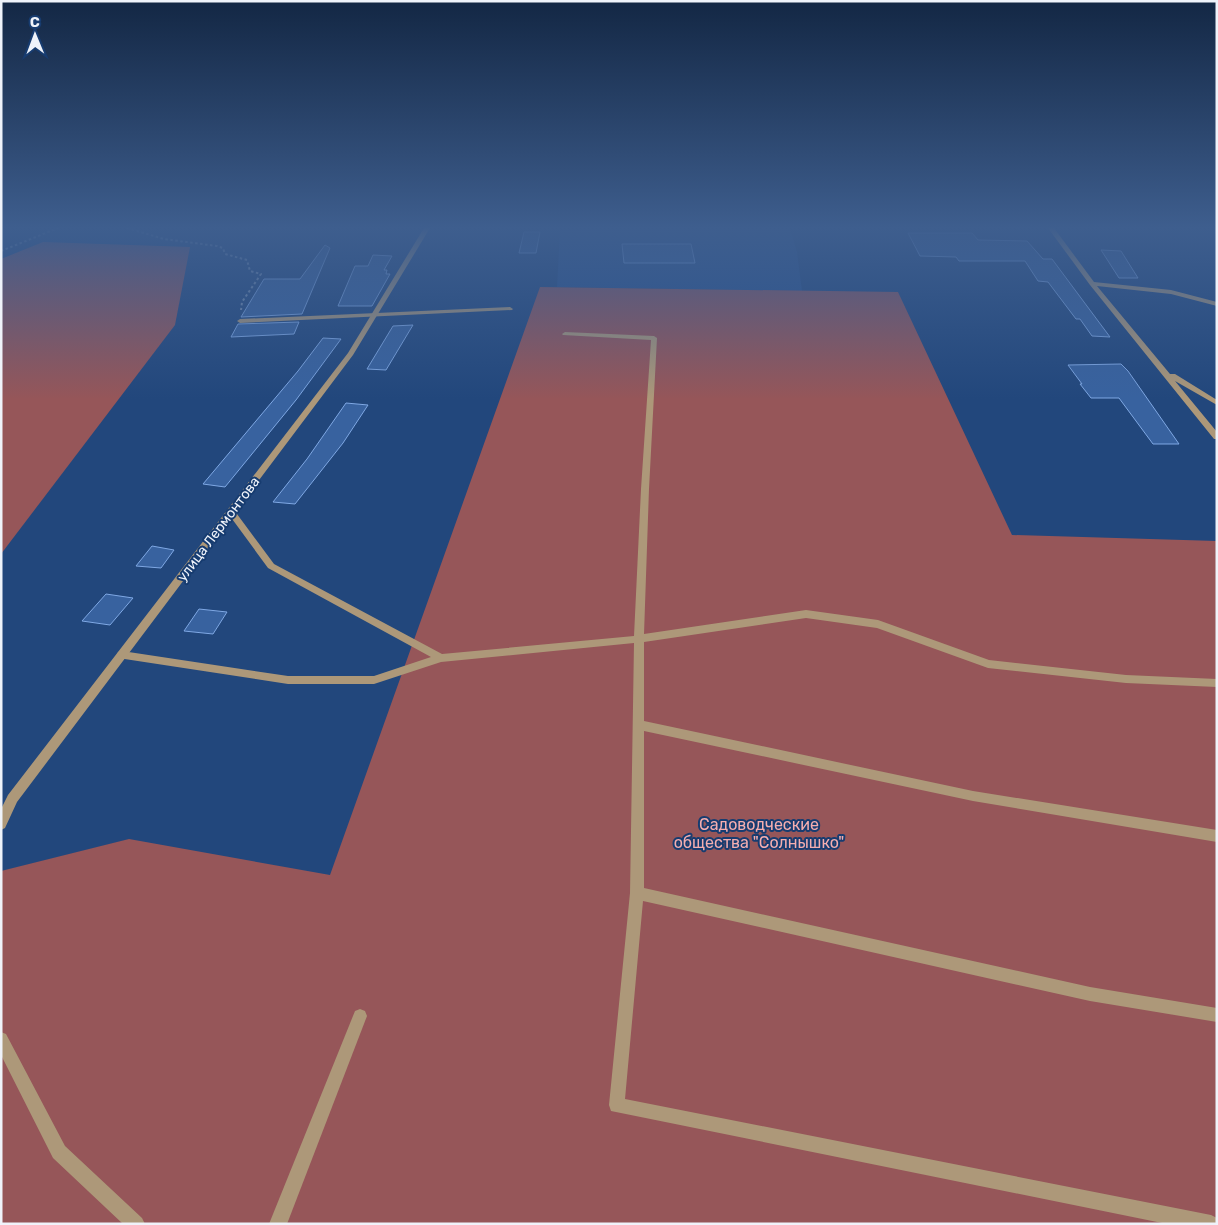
<svg xmlns="http://www.w3.org/2000/svg" width="1218" height="1225" font-family="Rubik,sans-serif">
  <style>
    .built { fill: #28518d }
    .green { fill: #965659 }
    .building { fill: #38629f; stroke: #7fa8e4 }
    .lines { fill: none; stroke-linecap: round; stroke-linejoin: round }
    .path { stroke: #778fb0; stroke-width: 2; stroke-dasharray: 2.5 2.5; stroke-linecap: butt }
    .lane { fill: #ad9879; fill-rule: evenodd }
    .street { fill: #ad9879; fill-rule: evenodd }
    .labels { text-anchor: middle; stroke-width: 4; stroke-linejoin: round; paint-order: stroke }
    .street-label { font-size: 14px; fill: #eff3fa; stroke: #173c70 }
    .near-park-label { font-size: 16px; fill: #f5aeaf; stroke: #173c70 }
  </style>
  <rect width="100%" height="100%" fill="#22477c"/>
  <path class="built" d="M 790,229 L 797,252 L 802,291 L 557,287 L 560,230 Z"/>
  <g class="green">
    <path d="M 43,242 L 190,247 L 175,325 L 1,554 L 1,259 Z"/>
    <path d="M 540,287 L 898,292 L 1012,535 L 1217,541 L 1217,1224 L 1,1224 L 1,871 L 129,839 L 330,875 Z"/>
  </g>
  <g class="building">
    <path d="M 524,232 L 540,232 L 536,253 L 519,253 Z"/>
    <path d="M 908,233 L 972,233 L 978,240 L 1027,241 L 1043,259 L 1052,259 L 1110,337 L 1092,336 L 1080,319 L 1076,319 L 1048,282 L 1038,281 L 1025,261 L 959,261 L 956,257 L 920,256 Z"/>
    <path d="M 622,244 L 691,244 L 695,263 L 624,263 Z"/>
    <path d="M 325,245 L 330,248 L 302,314 L 241,317 L 264,279 L 300,279 Z"/>
    <path d="M 1101,250 L 1121,251 L 1138,278 L 1119,278 Z"/>
    <path d="M 373,255 L 392,256 L 384,270 L 387,270 L 386,274 L 390,274 L 372,306 L 338,306 L 355,266 L 368,266 Z"/>
    <path d="M 299,322 L 294,334 L 231,337 L 238,324 Z"/>
    <path d="M 413,325 L 386,370 L 367,369 L 393,326 Z"/>
    <path d="M 323,338 L 341,339 L 296,400 L 225,487 L 203,484 L 298,371 Z"/>
    <path d="M 1121,364 L 1128,371 L 1179,444 L 1153,444 L 1119,398 L 1091,398 L 1080,384 L 1082,384 L 1068,365 Z"/>
    <path d="M 346,403 L 368,405 L 343,443 L 295,504 L 273,502 L 307,459 Z"/>
    <path d="M 152,546 L 174,550 L 161,568 L 136,566 Z"/>
    <path d="M 106,594 L 133,598 L 110,625 L 82,621 Z"/>
    <path d="M 199,609 L 227,612 L 213,634 L 184,631 Z"/>
  </g>
  <g class="lines">
    <g class="path">
      <path d="M 127,228 L 164,239 L 217,246 L 223,248 L 225,254 L 247,260 L 250,271 L 261,274 L 242,302 L 241,310"/>
      <path d="M 1,251 L 58,228"/>
    </g>
    <g class="lane">
      <path d="M 510,307 L 513,309 L 512,310 L 240,323 L 237,321 L 240,319 Z"/>
      <path d="M 565,332 L 654,336 L 657,338 L 649,489 L 644,634 L 806,610 L 878,620 L 989,660 L 1126,675 L 1217,679 L 1217,687 L 1126,683 L 988,668 L 877,628 L 806,618 L 644,642 L 644,721 L 973,791 L 1217,830 L 1217,842 L 973,801 L 644,731 L 644,888 L 1090,987 L 1217,1008 L 1217,1022 L 1090,1001 L 643,901 L 625,1099 L 1211,1215 L 1217,1218 L 1217,1224 L 1167,1224 L 611,1111 L 609,1105 L 630,893 L 634,643 L 441,662 L 374,684 L 288,684 L 118,658 L 117,655 L 118,652 L 122,651 L 288,676 L 374,676 L 431,657 L 268,568 L 227,512 L 231,509 L 234,510 L 274,564 L 442,654 L 634,636 L 641,489 L 651,340 L 563,335 L 562,334 Z"/>
      <path d="M 360,1009 L 365,1011 L 367,1016 L 287,1224 L 269,1224 L 355,1011 Z"/>
    </g>
    <g class="street">
      <path d="M 424,228 L 430,228 L 353,355 L 17,802 L 5,828 L 1,830 L 1,809 L 8,795 L 348,353 Z"/>
      <path d="M 1048,228 L 1054,228 L 1094,282 L 1171,290 L 1217,302 L 1217,306 L 1171,294 L 1097,286 L 1170,374 L 1175,374 L 1217,400 L 1217,405 L 1175,381 L 1217,432 L 1217,439 L 1214,439 L 1090,285 Z"/>
      <path d="M 1,1032 L 6,1034 L 65,1146 L 142,1218 L 145,1224 L 123,1224 L 53,1158 L 1,1055 Z"/>
    </g>
  </g>
  <linearGradient id="sky" x2="0" y2="1"><stop stop-color="#132744"/><stop offset="0.57" stop-color="#3e5e8e"/><stop offset="1" stop-color="#3e5e8e" stop-opacity="0"/></linearGradient>
  <rect width="1218" height="399" fill="url(#sky)"/>
  <g class="labels">
    <g class="street-label">
      <text transform="translate(218 529) rotate(-53)" y="5">улица Лермонтова</text>
    </g>
    <g class="near-park-label">
      <text x="759" y="830">Садоводческие<tspan x="759" dy="18">общества "Солнышко"</tspan></text>
    </g>
  </g>
  <rect width="1218" height="1225" fill="none" stroke="#eff3fa" stroke-width="5"/>
  <g transform="translate(35 35) rotate(359)" stroke="#173c70" stroke-width="4" paint-order="stroke">
  <path d="M0-4L9 19L0 12L-9 19Z" fill="#eff3fa"/>
  <text y="-8" font-size="14" font-weight="bold" text-anchor="middle" fill="#eff3fa">С</text>
  </g>
</svg>
